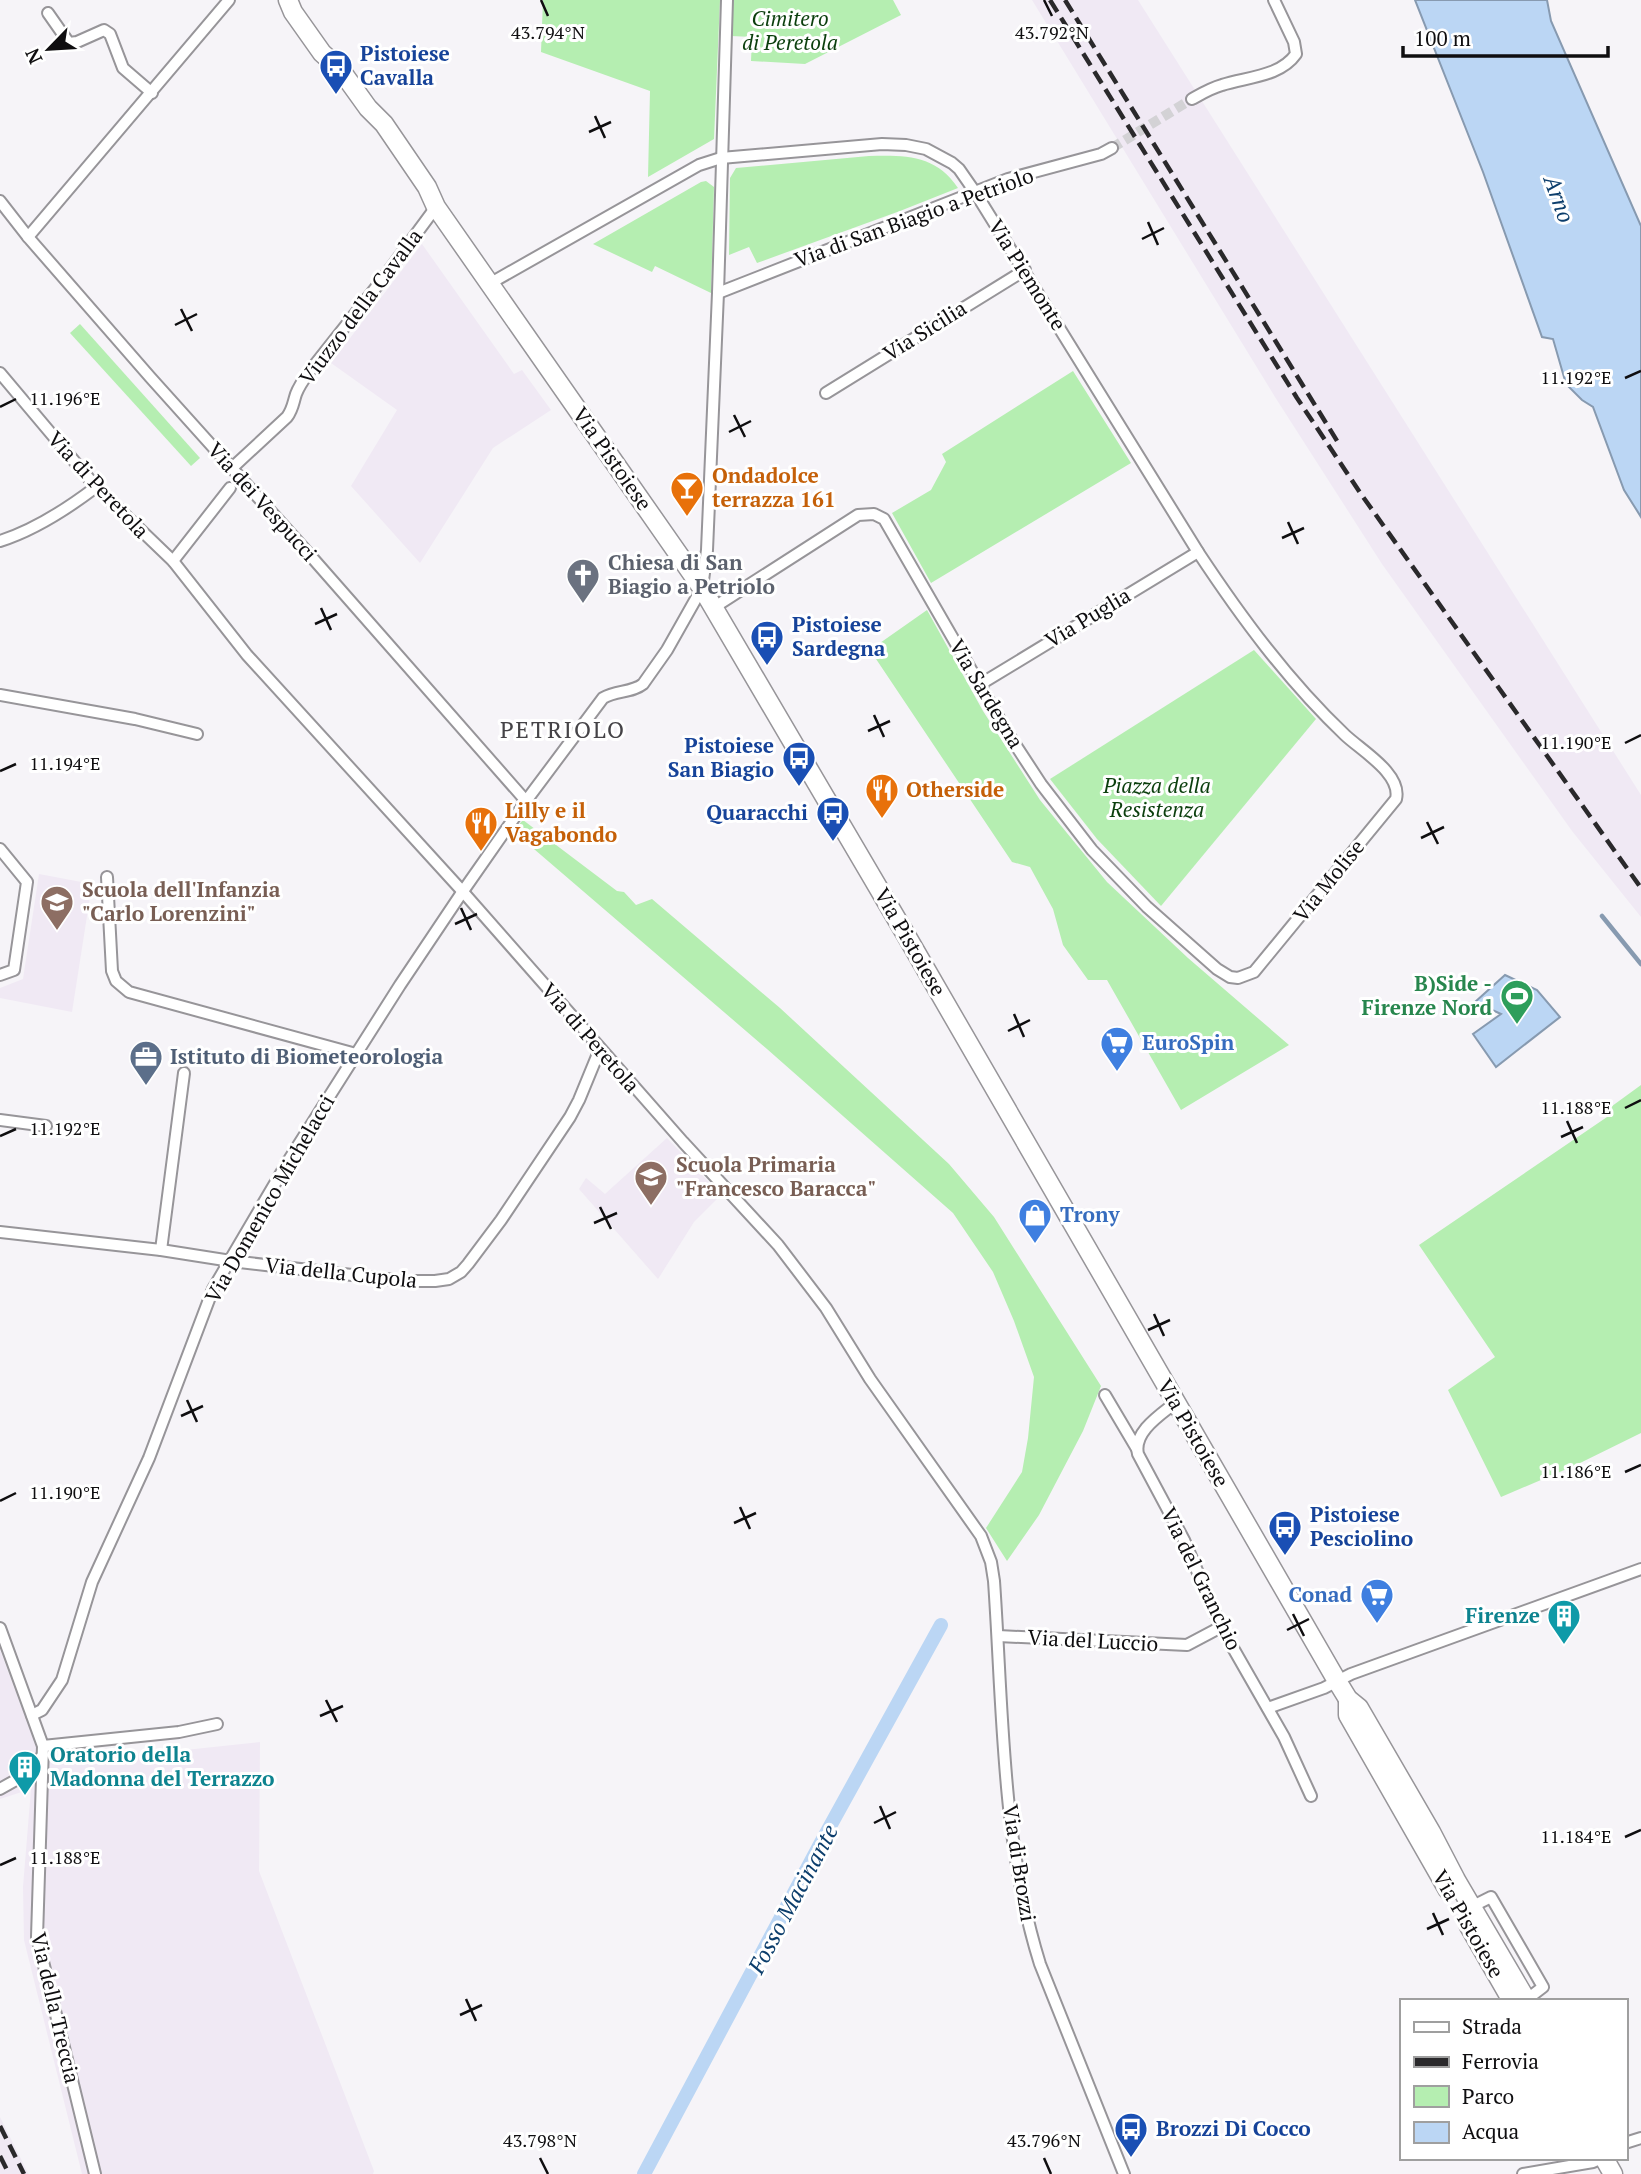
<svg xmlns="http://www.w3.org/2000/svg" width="1641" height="2174" font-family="'PT Serif',serif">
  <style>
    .built { fill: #f0e9f4 }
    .green { fill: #b5eeb1 }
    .water { fill: #bbd6f4; stroke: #879ab0; stroke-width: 2 }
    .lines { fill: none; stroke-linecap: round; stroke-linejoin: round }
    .stream { stroke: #879ab0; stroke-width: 4.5 }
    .canal { stroke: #bbd6f4; stroke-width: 14 }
    .street-tunnel { stroke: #d3d2d5; stroke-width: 10; stroke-dasharray: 10 5; stroke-linecap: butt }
    .street-casing { stroke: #979599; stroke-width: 14 }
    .primary-casing { stroke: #979599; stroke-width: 21 }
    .street { stroke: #fff; stroke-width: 10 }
    .primary { stroke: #fff; stroke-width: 18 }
    .rail { stroke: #2a292b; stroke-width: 4.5; stroke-dasharray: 14 7; stroke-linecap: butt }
    .ticks { fill: none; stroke: #0f0e10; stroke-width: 2.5 }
    .labels { text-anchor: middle; stroke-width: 6; stroke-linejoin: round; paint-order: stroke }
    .park-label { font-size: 21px; font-style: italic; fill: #0b3f0d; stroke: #fff }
    .transit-label { font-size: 21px; font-weight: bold; fill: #164399; stroke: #fff; text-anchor: start }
    .street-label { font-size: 21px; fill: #0f0e10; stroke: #fff }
    .food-label { font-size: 21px; font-weight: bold; fill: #c56008; stroke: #fff; text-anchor: start }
    .worship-label { font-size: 21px; font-weight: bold; fill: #5b616d; stroke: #fff; text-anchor: start }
    .education-label { font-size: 21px; font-weight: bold; fill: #785e54; stroke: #fff; text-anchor: start }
    .leisure-label { font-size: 21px; font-weight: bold; fill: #27864d; stroke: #fff; text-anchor: end }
    .shop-label { font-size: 21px; font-weight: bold; fill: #366cbe; stroke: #fff; text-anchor: start }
    .service-label { font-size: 21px; font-weight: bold; fill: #4e5e75; stroke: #fff; text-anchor: start }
    .culture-label { font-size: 21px; font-weight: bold; fill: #0d838f; stroke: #fff; text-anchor: end }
    .water-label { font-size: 23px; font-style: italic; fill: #0c3e6c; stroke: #fff }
    .neighbourhood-label { font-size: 23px; letter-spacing: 2px; fill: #454347; stroke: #fff }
    .ticks-label { font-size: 18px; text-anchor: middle; fill: #0f0e10; stroke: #fff; stroke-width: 6; stroke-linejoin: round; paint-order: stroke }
  </style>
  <rect width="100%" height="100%" fill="#f6f4f8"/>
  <g class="built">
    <path d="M 1032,0 L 1138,0 L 1641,795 L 1641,917 L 1572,831 L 1382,564 L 1275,397 Z"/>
    <path d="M 422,244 L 514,374 L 522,370 L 551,410 L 493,448 L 420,563 L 351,486 L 397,410 L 331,363 Z"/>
    <path d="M 39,874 L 92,884 L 72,1012 L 0,998 L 0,988 L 23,979 Z"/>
    <path d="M 667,1138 L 721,1195 L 694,1222 L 658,1279 L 579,1189 L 586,1178 L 605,1194 Z"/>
    <path d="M 0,1650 L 21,1706 L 62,1763 L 260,1742 L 259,1871 L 374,2171 L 373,2174 L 82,2174 L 24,1940 L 23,1887 L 31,1789 L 0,1799 Z"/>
    <path d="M 0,2117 L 28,2173 L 29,2174 L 0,2174 Z"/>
  </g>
  <g class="green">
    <path d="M 543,0 L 720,0 L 714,139 L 648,177 L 650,91 L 541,52 Z"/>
    <path d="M 732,0 L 893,0 L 901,15 L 805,64 L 751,61 L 752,37 L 731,36 Z"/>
    <path d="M 869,156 C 906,155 936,155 958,188 L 900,211 L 757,263 L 749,247 L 729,255 L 730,178 L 736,168 Z"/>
    <path d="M 706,181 L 714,187 L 711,293 L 655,266 L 652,272 L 593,244 L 701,182 Z"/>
    <path d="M 80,324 L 200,458 L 191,466 L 70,333 Z"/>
    <path d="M 1073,371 L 1131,463 L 931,583 L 892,513 L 931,490 L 946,462 L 942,454 Z"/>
    <path d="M 927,610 L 983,711 L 1040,800 L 1107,882 L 1188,958 L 1289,1045 L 1181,1110 L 1107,980 L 1088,980 L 1063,945 L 1053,909 L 1030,867 L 1012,862 L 870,650 Z"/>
    <path d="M 1254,650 L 1316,719 L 1161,906 L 1097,839 L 1050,779 Z"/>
    <path d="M 523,820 L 617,891 L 624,892 L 636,905 L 652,899 L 780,1008 L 949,1164 L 994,1217 L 1101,1386 L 1083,1431 L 1039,1515 L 1007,1561 L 986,1528 L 1022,1472 L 1028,1438 L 1034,1377 L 1014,1321 L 993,1272 L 953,1213 L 767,1049 L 513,831 Z"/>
    <path d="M 1641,1085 L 1641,1433 L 1576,1465 L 1501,1497 L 1448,1390 L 1495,1357 L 1419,1245 L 1610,1115 L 1608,1109 Z"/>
  </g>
  <g class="water">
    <path d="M 1415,0 L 1547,0 L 1551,21 L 1641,226 L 1641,517 L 1624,490 L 1593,407 L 1582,400 L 1566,384 L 1553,339 L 1542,337 L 1483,172 Z"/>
    <path d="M 1505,975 L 1537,990 L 1560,1017 L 1496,1067 L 1473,1034 L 1501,1014 L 1475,1002 Z"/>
  </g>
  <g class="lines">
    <path class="stream" d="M 1602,916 L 1641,964"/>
    <path class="canal" d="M 644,2174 L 818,1848 L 941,1625"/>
    <path class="street-tunnel" d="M 1112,148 L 1192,99"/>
    <defs>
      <g id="street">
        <path d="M 48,13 L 69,43 L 77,42 L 104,30 L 110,34 L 123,68 L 152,93"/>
        <path d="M 1192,99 C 1201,94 1211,88 1222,85 C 1246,77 1280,77 1296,54 L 1294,42 L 1274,0"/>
        <path d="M 0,201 L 28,237 L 150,377 L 309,554 L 526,801"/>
        <path d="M 28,237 L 229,0"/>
        <path d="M 489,284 L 699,165 L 721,158 L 882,144 L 906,145 L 926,149 L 952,163 L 959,169 L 975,192 L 1198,552 C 1241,617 1288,681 1345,735 C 1362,751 1402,774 1396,799 L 1254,972 L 1238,978 L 1230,977 L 1217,969 L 1147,907 L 1092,850 L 1041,784 L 1007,732 L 884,519 L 874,514 L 858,515 L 713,608"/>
        <path d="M 718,293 L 1008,179 L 1101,154 L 1112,148"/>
        <path d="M 0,373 L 96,487 L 173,561 L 247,655 L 464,893 L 683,1142 L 778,1245 L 826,1308 L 870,1379 L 981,1536 L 991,1562 L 994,1581 C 1003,1709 1001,1840 1040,1964 L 1124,2174"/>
        <path d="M 826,393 L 1025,270"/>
        <path d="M 232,468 L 287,417 C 293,409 293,403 296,394 C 299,386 304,379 309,372 L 385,276 L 436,207"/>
        <path d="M 0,541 C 35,530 67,509 96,487"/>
        <path d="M 173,561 L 230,488"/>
        <path d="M 979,685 L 1198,552"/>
        <path d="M 0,695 L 135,719 L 197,734"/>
        <path d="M 0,849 L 27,882 L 14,970 L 0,975"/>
        <path d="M 107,877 L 112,971 L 116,981 L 129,992 L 356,1054"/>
        <path d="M 0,1120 L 46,1126"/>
        <path d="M 0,1232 L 161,1250 L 231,1261 L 404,1281 L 435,1281 L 449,1279 L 461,1272 L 468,1264 L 501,1220 L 570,1117 L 579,1100 L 600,1049"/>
        <path d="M 161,1250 L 184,1073"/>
        <path d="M 1105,1395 L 1137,1449"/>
        <path d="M 1175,1403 C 1160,1415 1133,1432 1138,1454 L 1184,1540 L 1221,1627 L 1284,1737 L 1311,1796"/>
        <path d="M 0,1628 L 43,1746 L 37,1937 L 95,2174"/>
        <path d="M 998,1636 L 1187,1645 L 1221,1627"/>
        <path d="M 1268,1708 L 1324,1688 L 1351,1674 L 1641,1569"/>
        <path d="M 32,1715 L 42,1710 L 62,1680 L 92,1582 L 149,1458 L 213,1289 L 287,1163 L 400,985 L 461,894 L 526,801 L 603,698 C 616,690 632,693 643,684 L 667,650 L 702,588 L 707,550 L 718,293 L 727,0"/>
        <path d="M 43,1746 L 179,1732 L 217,1724"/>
        <path d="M 0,1789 L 25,1775 L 43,1755"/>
        <path d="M 1471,1907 L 1491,1897 L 1543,1987 L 1526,2000"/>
        <path d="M 1625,2143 L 1641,2138"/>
        <path d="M 1523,2174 L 1593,2162 L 1602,2158"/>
      </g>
      <g id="primary">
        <path d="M 288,0 L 293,12 L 322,53 L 340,69 L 368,108 L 384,124 L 427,187 L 436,207 L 702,588 L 906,935 L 1337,1681 L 1348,1699 L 1359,1708 L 1431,1832 L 1456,1880 L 1527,2001"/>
        <path d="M 1348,1699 L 1348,1715 L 1448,1890"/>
        <path d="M 1469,1926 L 1512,2001"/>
        <path d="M 1604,2158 L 1613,2174"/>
      </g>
    </defs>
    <use href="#street" class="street-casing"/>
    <use href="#primary" class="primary-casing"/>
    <use href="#street" class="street"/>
    <use href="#primary" class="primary"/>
    <g class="rail">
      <path d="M 1050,0 L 1297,398 L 1361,494 L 1641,888"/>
      <path d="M 1065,0 L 1339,444"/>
      <path d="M 0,2126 L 24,2174"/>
      <path d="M 0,2156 L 9,2174"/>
    </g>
  </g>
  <path class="ticks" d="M 541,0 L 548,16M 1044,0 L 1052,16M 595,116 L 605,138M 589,132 L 611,122M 1148,222 L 1158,245M 1142,239 L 1164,228M 181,309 L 192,331M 175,325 L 197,314M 1625,378 L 1641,371M 0,407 L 16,399M 734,415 L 745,437M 729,432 L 751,421M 1288,522 L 1298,544M 1282,538 L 1304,528M 321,608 L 331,630M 315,624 L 337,614M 874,715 L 884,737M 868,731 L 890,721M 1625,743 L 1641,735M 0,771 L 16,764M 1427,822 L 1438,844M 1421,838 L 1444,827M 461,908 L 471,930M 455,924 L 477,914M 1014,1014 L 1024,1037M 1008,1031 L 1030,1020M 1625,1108 L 1641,1100M 1567,1121 L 1577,1143M 0,1136 L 16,1129M 1561,1137 L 1583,1127M 600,1207 L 611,1229M 594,1223 L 617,1213M 1154,1314 L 1164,1336M 1148,1330 L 1170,1320M 187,1400 L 197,1422M 181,1416 L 203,1406M 1625,1472 L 1641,1465M 0,1501 L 16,1493M 740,1507 L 750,1529M 734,1523 L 756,1513M 1293,1614 L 1304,1636M 1287,1630 L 1309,1619M 326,1700 L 337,1722M 320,1716 L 343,1706M 880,1806 L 890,1829M 874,1823 L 896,1812M 1625,1837 L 1641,1830M 0,1865 L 16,1858M 1433,1913 L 1443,1935M 1427,1929 L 1449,1919M 466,1999 L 476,2021M 460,2015 L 482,2005M 540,2158 L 548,2174M 1044,2158 L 1051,2174"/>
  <defs>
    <symbol id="bus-pin" viewBox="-11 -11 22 30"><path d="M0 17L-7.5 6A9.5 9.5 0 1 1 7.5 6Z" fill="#1a4fb4" stroke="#fff"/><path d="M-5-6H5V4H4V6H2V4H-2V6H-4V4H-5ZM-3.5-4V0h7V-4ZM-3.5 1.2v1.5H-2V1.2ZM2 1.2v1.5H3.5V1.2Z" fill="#fff"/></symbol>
    <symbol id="bar-pin" viewBox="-11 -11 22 30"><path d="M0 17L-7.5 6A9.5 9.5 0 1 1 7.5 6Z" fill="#e8710a" stroke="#fff"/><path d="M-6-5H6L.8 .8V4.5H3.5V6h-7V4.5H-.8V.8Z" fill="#fff"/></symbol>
    <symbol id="church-pin" viewBox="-11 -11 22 30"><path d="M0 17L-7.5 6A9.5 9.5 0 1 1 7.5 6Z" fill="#6b7280" stroke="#fff"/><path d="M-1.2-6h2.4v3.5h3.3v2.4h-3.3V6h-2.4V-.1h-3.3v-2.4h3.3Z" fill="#fff"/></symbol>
    <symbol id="restaurant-pin" viewBox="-11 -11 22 30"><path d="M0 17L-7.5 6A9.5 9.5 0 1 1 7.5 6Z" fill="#e8710a" stroke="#fff"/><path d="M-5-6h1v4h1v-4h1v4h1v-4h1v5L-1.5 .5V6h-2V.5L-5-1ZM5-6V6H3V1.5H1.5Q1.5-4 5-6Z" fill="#fff"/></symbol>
    <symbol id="school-pin" viewBox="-11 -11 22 30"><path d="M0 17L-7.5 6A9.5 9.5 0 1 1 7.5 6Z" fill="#8d6e63" stroke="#fff"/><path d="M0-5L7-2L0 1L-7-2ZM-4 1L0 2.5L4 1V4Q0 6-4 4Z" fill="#fff"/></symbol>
    <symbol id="stadium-pin" viewBox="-11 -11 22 30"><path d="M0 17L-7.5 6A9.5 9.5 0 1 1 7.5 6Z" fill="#2e9e5b" stroke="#fff"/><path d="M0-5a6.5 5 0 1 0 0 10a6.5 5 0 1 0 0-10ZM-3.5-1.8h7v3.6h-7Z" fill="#fff"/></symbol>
    <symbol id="supermarket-pin" viewBox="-11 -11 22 30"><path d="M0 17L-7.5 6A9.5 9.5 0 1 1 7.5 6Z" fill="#3f7fe0" stroke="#fff"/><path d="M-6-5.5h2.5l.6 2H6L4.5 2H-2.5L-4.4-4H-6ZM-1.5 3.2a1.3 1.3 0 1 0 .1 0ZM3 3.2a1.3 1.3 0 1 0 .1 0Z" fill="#fff"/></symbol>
    <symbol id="office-pin" viewBox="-11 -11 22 30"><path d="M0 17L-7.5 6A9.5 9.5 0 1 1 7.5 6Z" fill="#5c6f8a" stroke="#fff"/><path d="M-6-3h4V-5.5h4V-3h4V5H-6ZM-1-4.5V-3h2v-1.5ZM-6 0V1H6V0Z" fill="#fff"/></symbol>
    <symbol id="shop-pin" viewBox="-11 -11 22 30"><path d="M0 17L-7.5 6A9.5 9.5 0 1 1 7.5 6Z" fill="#3f7fe0" stroke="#fff"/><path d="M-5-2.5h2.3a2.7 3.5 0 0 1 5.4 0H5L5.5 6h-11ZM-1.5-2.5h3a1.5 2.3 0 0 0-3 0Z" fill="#fff"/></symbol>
    <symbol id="building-pin" viewBox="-11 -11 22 30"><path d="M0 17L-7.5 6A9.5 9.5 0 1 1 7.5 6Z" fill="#0f9aa8" stroke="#fff"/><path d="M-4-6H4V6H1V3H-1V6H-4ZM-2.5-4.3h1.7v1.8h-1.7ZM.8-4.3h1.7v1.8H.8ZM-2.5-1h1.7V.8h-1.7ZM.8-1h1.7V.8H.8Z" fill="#fff"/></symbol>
  </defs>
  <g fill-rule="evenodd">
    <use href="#bus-pin" x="317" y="47" width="38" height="52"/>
    <use href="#bar-pin" x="668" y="469" width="38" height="52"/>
    <use href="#church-pin" x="564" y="556" width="38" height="52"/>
    <use href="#bus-pin" x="748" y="618" width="38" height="52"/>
    <use href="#bus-pin" x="780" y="739" width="38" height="52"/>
    <use href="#restaurant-pin" x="863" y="771" width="38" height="52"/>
    <use href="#bus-pin" x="814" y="794" width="38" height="52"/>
    <use href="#restaurant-pin" x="462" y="804" width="38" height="52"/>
    <use href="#school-pin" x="38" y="883" width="38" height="52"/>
    <use href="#stadium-pin" x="1498" y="977" width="38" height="52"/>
    <use href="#supermarket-pin" x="1098" y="1024" width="38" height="52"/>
    <use href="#office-pin" x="127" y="1038" width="38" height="52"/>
    <use href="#school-pin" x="632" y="1158" width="38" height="52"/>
    <use href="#shop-pin" x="1016" y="1196" width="38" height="52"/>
    <use href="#bus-pin" x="1266" y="1508" width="38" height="52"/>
    <use href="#supermarket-pin" x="1358" y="1576" width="38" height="52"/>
    <use href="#building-pin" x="1545" y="1597" width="38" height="52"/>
    <use href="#building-pin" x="6" y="1748" width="38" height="52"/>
    <use href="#bus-pin" x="1112" y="2110" width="38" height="52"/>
  </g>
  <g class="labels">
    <g class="park-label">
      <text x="790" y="26">Cimitero<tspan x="790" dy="24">di Peretola</tspan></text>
      <text x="1157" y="793">Piazza della<tspan x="1157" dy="24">Resistenza</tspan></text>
    </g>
    <g class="transit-label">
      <text x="360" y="61">Pistoiese<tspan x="360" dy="24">Cavalla</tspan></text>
      <text x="792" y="632">Pistoiese<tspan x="792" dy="24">Sardegna</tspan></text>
      <text x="774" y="753" text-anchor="end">Pistoiese<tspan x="774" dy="24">San Biagio</tspan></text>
      <text x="808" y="820" text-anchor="end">Quaracchi</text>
      <text x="1310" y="1522">Pistoiese<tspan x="1310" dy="24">Pesciolino</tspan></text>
      <text x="1156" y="2136">Brozzi Di Cocco</text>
    </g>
    <g class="street-label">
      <text transform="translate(914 218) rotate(-20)" y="7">Via di San Biagio a Petriolo</text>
      <text transform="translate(1027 275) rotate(58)" y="7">Via Piemonte</text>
      <text transform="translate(361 307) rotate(-53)" y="7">Viuzzo della Cavalla</text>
      <text transform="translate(925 331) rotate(-32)" y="7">Via Sicilia</text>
      <text transform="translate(612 459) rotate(55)" y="7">Via Pistoiese</text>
      <text transform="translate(98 485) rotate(47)" y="7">Via di Peretola</text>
      <text transform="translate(262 502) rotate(48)" y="7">Via dei Vespucci</text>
      <text transform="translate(1088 618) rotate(-31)" y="7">Via Puglia</text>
      <text transform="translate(986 694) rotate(59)" y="7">Via Sardegna</text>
      <text transform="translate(1329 881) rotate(-51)" y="7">Via Molise</text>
      <text transform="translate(910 942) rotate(60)" y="7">Via Pistoiese</text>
      <text transform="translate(590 1038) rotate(49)" y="7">Via di Peretola</text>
      <text transform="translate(270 1199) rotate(-60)" y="7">Via Domenico Michelacci</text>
      <text transform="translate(341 1273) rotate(6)" y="7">Via della Cupola</text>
      <text transform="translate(1193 1433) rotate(60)" y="7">Via Pistoiese</text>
      <text transform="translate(1201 1579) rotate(64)" y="7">Via del Granchio</text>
      <text transform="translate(1093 1641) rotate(3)" y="7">Via del Luccio</text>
      <text transform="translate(1019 1863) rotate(81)" y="7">Via di Brozzi</text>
      <text transform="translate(1468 1924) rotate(60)" y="7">Via Pistoiese</text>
      <text transform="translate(55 2008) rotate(77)" y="7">Via della Treccia</text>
    </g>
    <g class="food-label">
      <text x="712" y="483">Ondadolce<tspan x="712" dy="24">terrazza 161</tspan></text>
      <text x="906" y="797">Otherside</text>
      <text x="505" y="818">Lilly e il<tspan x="505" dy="24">Vagabondo</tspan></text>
    </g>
    <g class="worship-label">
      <text x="608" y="570">Chiesa di San<tspan x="608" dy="24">Biagio a Petriolo</tspan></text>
    </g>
    <g class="education-label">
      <text x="82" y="897">Scuola dell'Infanzia<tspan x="82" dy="24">"Carlo Lorenzini"</tspan></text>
      <text x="676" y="1172">Scuola Primaria<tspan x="676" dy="24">"Francesco Baracca"</tspan></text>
    </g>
    <g class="leisure-label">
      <text x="1492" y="991">B)Side -<tspan x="1492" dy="24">Firenze Nord</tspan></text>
    </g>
    <g class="shop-label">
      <text x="1142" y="1050">EuroSpin</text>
      <text x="1060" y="1222">Trony</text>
      <text x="1352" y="1602" text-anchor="end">Conad</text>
    </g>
    <g class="service-label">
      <text x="170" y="1064">Istituto di Biometeorologia</text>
    </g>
    <g class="culture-label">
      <text x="1540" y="1623">Firenze</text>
      <text x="50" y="1762" text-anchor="start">Oratorio della<tspan x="50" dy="24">Madonna del Terrazzo</tspan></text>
    </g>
    <g class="water-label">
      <text transform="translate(1559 199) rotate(70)" y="8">Arno</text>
      <text transform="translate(793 1899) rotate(-62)" y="8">Fosso Macinante</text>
    </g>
    <g class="neighbourhood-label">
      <text x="563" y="738">PETRIOLO</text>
    </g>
  </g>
  <g class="ticks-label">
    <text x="548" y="39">43.794°N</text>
    <text x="1052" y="39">43.792°N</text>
    <text x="1576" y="384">11.192°E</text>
    <text x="65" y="405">11.196°E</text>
    <text x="1576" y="749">11.190°E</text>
    <text x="65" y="770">11.194°E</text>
    <text x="1576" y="1114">11.188°E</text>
    <text x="65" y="1135">11.192°E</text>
    <text x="1576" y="1478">11.186°E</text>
    <text x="65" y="1499">11.190°E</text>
    <text x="1576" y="1843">11.184°E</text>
    <text x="65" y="1864">11.188°E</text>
    <text x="540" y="2147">43.798°N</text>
    <text x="1044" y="2147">43.796°N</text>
  </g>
  <rect x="1400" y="1999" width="228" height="161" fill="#ffffff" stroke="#9f9f9f" stroke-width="2"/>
  <rect x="1414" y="2022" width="35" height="10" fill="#ffffff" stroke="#9f9f9f" stroke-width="2"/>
  <text x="1462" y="2034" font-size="21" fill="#0f0e10">Strada</text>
  <rect x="1414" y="2057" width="35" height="10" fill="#2a292b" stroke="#9f9f9f" stroke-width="2"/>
  <text x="1462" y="2069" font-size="21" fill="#0f0e10">Ferrovia</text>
  <rect x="1414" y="2086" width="35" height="21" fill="#b5eeb1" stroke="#9f9f9f" stroke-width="2"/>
  <text x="1462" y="2104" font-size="21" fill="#0f0e10">Parco</text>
  <rect x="1414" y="2122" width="35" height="21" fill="#bbd6f4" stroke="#9f9f9f" stroke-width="2"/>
  <text x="1462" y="2139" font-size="21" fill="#0f0e10">Acqua</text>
  <g transform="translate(49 49) rotate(245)" stroke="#ffffff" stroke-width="5" paint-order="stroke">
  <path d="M0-5L12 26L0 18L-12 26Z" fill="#0f0e10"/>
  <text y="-10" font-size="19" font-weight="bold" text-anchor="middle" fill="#0f0e10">N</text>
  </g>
  <path d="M1403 46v10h205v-10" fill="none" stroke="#0f0e10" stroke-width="3.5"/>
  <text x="1414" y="46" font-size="21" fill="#0f0e10" stroke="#ffffff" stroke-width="5" paint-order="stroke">100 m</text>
</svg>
